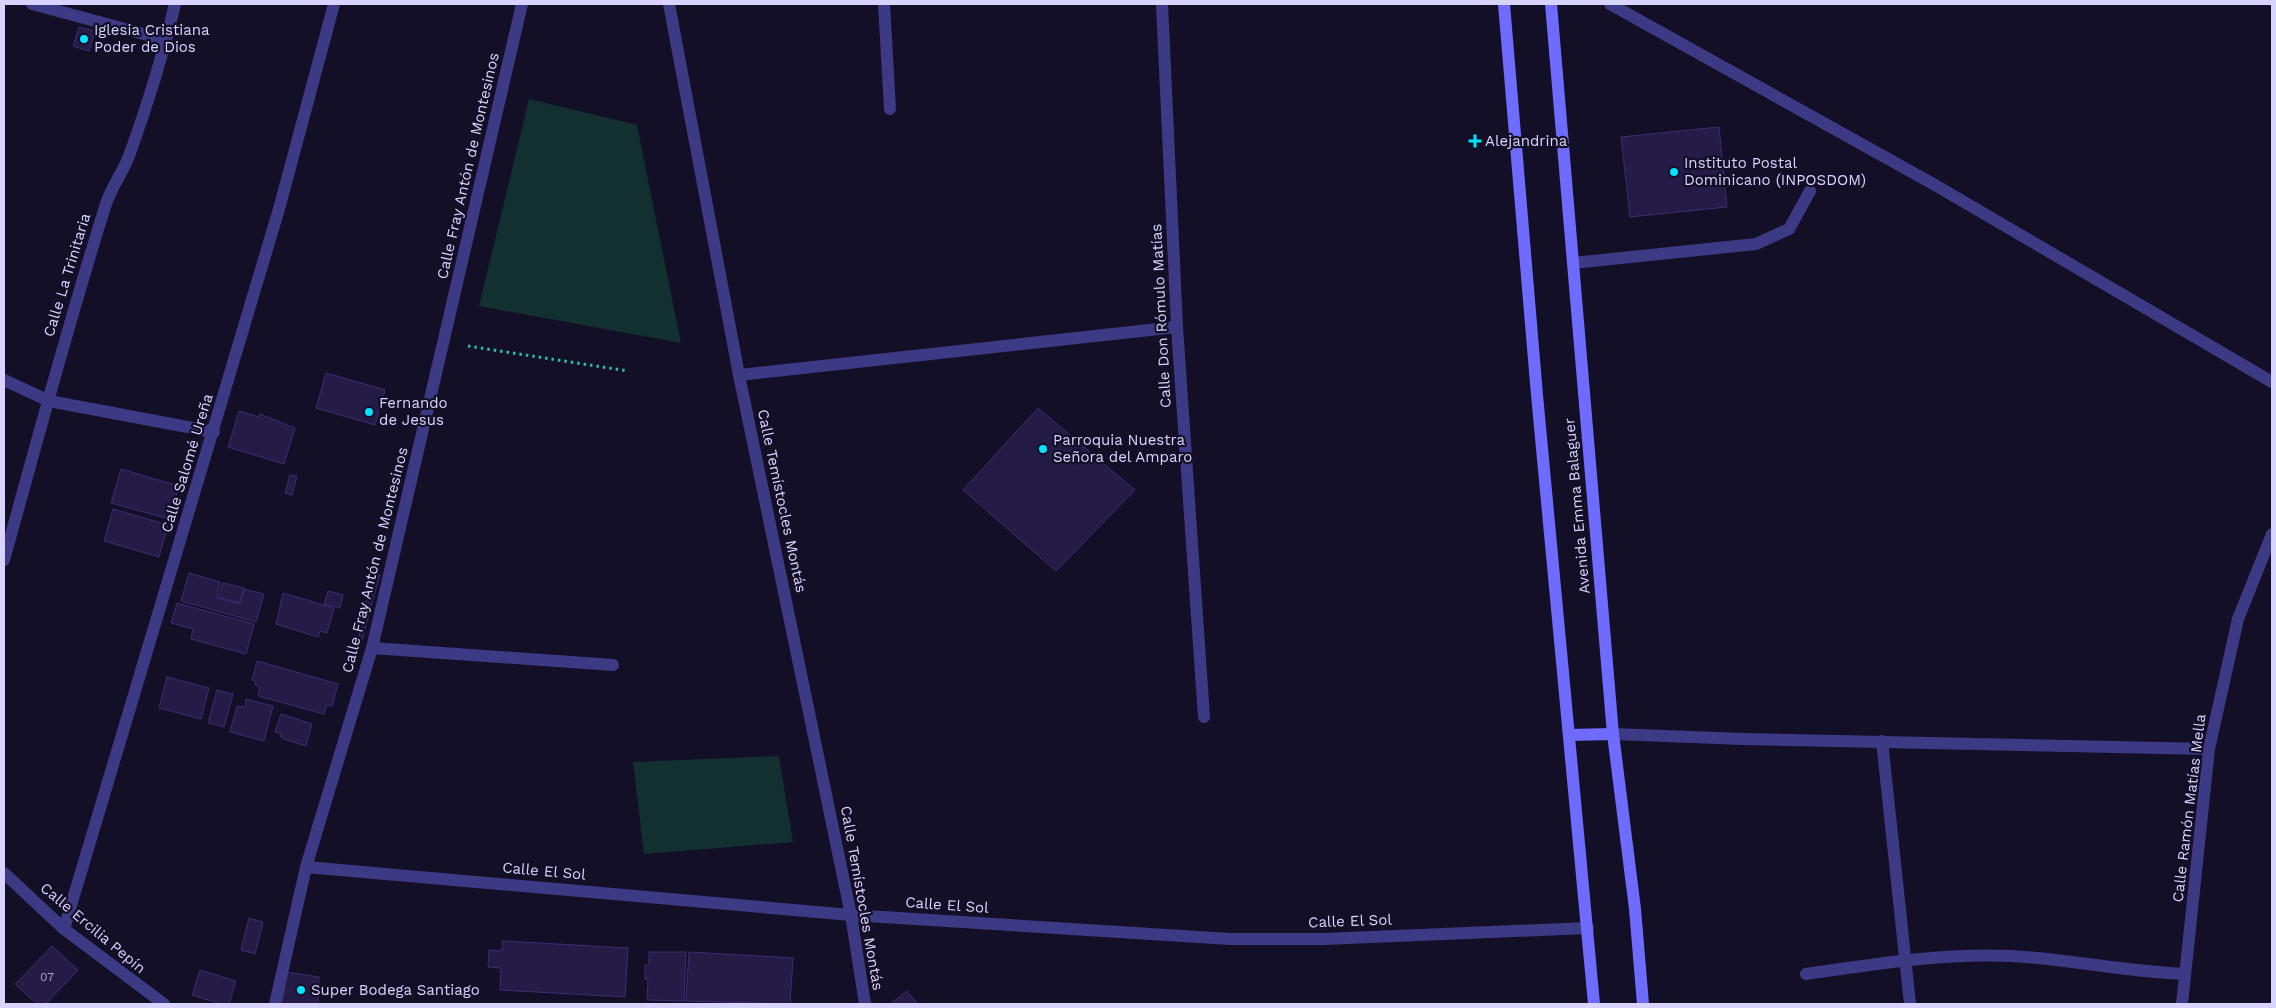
<svg xmlns="http://www.w3.org/2000/svg" width="2276" height="1008" font-family="'Work Sans',sans-serif">
  <style>
    .green { fill: #12302f }
    .building { fill: #241b47; stroke: #3b2d73 }
    .lines { fill: none; stroke-linecap: round; stroke-linejoin: round }
    .path { stroke: #2fb8b0; stroke-width: 3; stroke-dasharray: 2.5 4; stroke-linecap: butt }
    .lane { stroke: #3d3a85; stroke-width: 12 }
    .street { stroke: #3d3a85; stroke-width: 12 }
    .secondary { stroke: #6f6bff; stroke-width: 12 }
    .poi-dot { fill: #00e5ff; stroke: #130f26; stroke-width: 2 }
    .labels { text-anchor: middle; stroke-width: 4.5; stroke-linejoin: round; paint-order: stroke }
    .number-label { font-size: 12px; fill: #aca6d1 }
    .poi-label { font-size: 15px; fill: #d9d4ff; stroke: #130f26; text-anchor: start }
    .street-label { font-size: 15px; fill: #d9d4ff; stroke: #130f26 }
  </style>
  <rect width="100%" height="100%" fill="#130f26"/>
  <g class="green">
    <path d="M 529,99 L 637,125 L 681,343 L 479,306 Z"/>
    <path d="M 779,756 L 793,842 L 644,854 L 633,762 Z"/>
  </g>
  <g class="building">
    <path d="M 79,27 L 95,31 L 89,51 L 73,46 Z"/>
    <path d="M 1719,127 L 1727,207 L 1630,217 L 1621,137 Z"/>
    <path d="M 326,373 L 385,390 L 375,425 L 316,408 Z"/>
    <path d="M 1038,408 L 1135,490 L 1056,571 L 963,490 Z"/>
    <path d="M 239,411 L 259,417 L 260,414 L 295,428 L 284,464 L 228,447 Z"/>
    <path d="M 121,469 L 179,486 L 169,519 L 111,503 Z"/>
    <path d="M 290,475 L 297,476 L 292,495 L 285,493 Z"/>
    <path d="M 113,509 L 168,525 L 159,557 L 104,541 Z"/>
    <path d="M 189,573 L 220,582 L 216,598 L 240,604 L 244,589 L 264,594 L 256,622 L 181,601 Z"/>
    <path d="M 374,573 L 380,575 L 371,606 L 365,605 Z"/>
    <path d="M 223,583 L 244,588 L 239,603 L 218,597 Z"/>
    <path d="M 328,591 L 343,595 L 340,608 L 324,604 Z"/>
    <path d="M 283,593 L 334,608 L 327,633 L 320,631 L 318,637 L 276,624 Z"/>
    <path d="M 177,603 L 254,624 L 246,654 L 191,639 L 193,629 L 171,623 Z"/>
    <path d="M 366,609 L 370,611 L 362,640 L 358,639 Z"/>
    <path d="M 257,661 L 338,684 L 332,706 L 327,705 L 324,714 L 258,696 L 260,687 L 255,685 L 256,682 L 252,680 Z"/>
    <path d="M 167,677 L 209,688 L 201,719 L 159,708 Z"/>
    <path d="M 217,690 L 233,694 L 224,727 L 208,723 Z"/>
    <path d="M 246,699 L 273,706 L 264,741 L 230,732 L 237,706 L 245,707 Z"/>
    <path d="M 281,714 L 312,724 L 306,746 L 284,739 L 280,736 L 281,734 L 275,732 Z"/>
    <path d="M 249,918 L 263,922 L 255,954 L 241,950 Z"/>
    <path d="M 503,941 L 628,948 L 625,997 L 500,990 L 501,968 L 488,967 L 489,950 L 502,951 Z"/>
    <path d="M 52,946 L 78,970 L 46,1004 L 37,1004 L 15,984 Z"/>
    <path d="M 649,952 L 686,952 L 684,1001 L 647,1000 L 648,980 L 645,979 L 645,965 L 649,965 Z"/>
    <path d="M 689,952 L 793,958 L 790,1004 L 686,1001 Z"/>
    <path d="M 200,970 L 236,981 L 229,1004 L 221,1004 L 192,995 Z"/>
    <path d="M 287,972 L 319,977 L 318,1004 L 282,1004 Z"/>
    <path d="M 907,991 L 918,1004 L 890,1004 Z"/>
  </g>
  <g class="lines">
    <path class="path" d="M 468,346 L 628,371"/>
    <g class="lane">
      <path d="M 884,4 L 890,109"/>
      <path d="M 1573,263 L 1756,244 L 1789,229 L 1810,191"/>
    </g>
    <g class="street">
      <path d="M 32,4 L 166,40"/>
      <path d="M 669,4 L 739,375 L 851,915 L 865,1004"/>
      <path d="M 1162,4 L 1177,327 L 1204,717"/>
      <path d="M 1610,4 L 1935,185 L 2272,382"/>
      <path d="M 739,375 L 1177,327"/>
      <path d="M 4,380 L 49,401 L 214,432"/>
      <path d="M 4,560 C 37,442 68,324 105,207 C 110,189 122,174 129,156 C 147,106 163,55 175,4"/>
      <path d="M 372,648 L 613,665"/>
      <path d="M 1613,734 L 1743,739 L 2209,749"/>
      <path d="M 1882,741 L 1910,1004"/>
      <path d="M 306,867 L 851,915 L 1230,939 L 1324,939 L 1588,928"/>
      <path d="M 4,873 L 64,929 L 164,1004"/>
      <path d="M 64,929 L 279,209 L 334,4"/>
      <path d="M 1806,974 C 1874,964 1942,953 2011,956 C 2069,959 2127,972 2185,974"/>
      <path d="M 275,1004 L 306,867 L 372,648 L 522,4"/>
      <path d="M 2182,1004 L 2209,749 L 2238,619 L 2272,534"/>
    </g>
    <g class="secondary">
      <path d="M 1504,4 L 1537,395 L 1594,1004"/>
      <path d="M 1551,4 L 1613,734 L 1635,909 L 1643,1004"/>
      <path d="M 1569,735 L 1613,734"/>
    </g>
  </g>
  <g class="poi-dot">
    <circle cx="84" cy="39" r="5"/>
    <path d="M1472.5 133.5h5v5h5v5h-5v5h-5v-5h-5v-5h5z"/>
    <circle cx="1674" cy="172" r="5"/>
    <circle cx="369" cy="412" r="5"/>
    <circle cx="1043" cy="449" r="5"/>
    <circle cx="301" cy="990" r="5"/>
  </g>
  <g class="labels">
    <g class="number-label">
      <text x="47" y="981">07</text>
    </g>
    <g class="poi-label">
      <text x="94" y="35">Iglesia Cristiana<tspan x="94" dy="17">Poder de Dios</tspan></text>
      <text x="1485" y="146">Alejandrina</text>
      <text x="1684" y="168">Instituto Postal<tspan x="1684" dy="17">Dominicano (INPOSDOM)</tspan></text>
      <text x="379" y="408">Fernando<tspan x="379" dy="17">de Jesus</tspan></text>
      <text x="1053" y="445">Parroquia Nuestra<tspan x="1053" dy="17">Señora del Amparo</tspan></text>
      <text x="311" y="995">Super Bodega Santiago</text>
    </g>
    <g class="street-label">
      <text transform="translate(468 166) rotate(-77)" y="5">Calle Fray Antón de Montesinos</text>
      <text transform="translate(67 275) rotate(-73)" y="5">Calle La Trinitaria</text>
      <text transform="translate(1161 316) rotate(-93)" y="5">Calle Don Rómulo Matías</text>
      <text transform="translate(187 463) rotate(-73)" y="5">Calle Salomé Ureña</text>
      <text transform="translate(782 501) rotate(78)" y="5">Calle Temístocles Montás</text>
      <text transform="translate(1577 506) rotate(-95)" y="5">Avenida Emma Balaguer</text>
      <text transform="translate(375 560) rotate(-76)" y="5">Calle Fray Antón de Montesinos</text>
      <text transform="translate(2189 808) rotate(-83)" y="5">Calle Ramón Matías Mella</text>
      <text transform="translate(544 871) rotate(5)" y="5">Calle El Sol</text>
      <text transform="translate(862 898) rotate(80)" y="5">Calle Temístocles Montás</text>
      <text transform="translate(947 905) rotate(4)" y="5">Calle El Sol</text>
      <text transform="translate(1350 921) rotate(-2)" y="5">Calle El Sol</text>
      <text transform="translate(93 928) rotate(40)" y="5">Calle Ercilia Pepín</text>
    </g>
  </g>
  <rect width="2276" height="1008" fill="none" stroke="#d9d4ff" stroke-width="10"/>
</svg>
